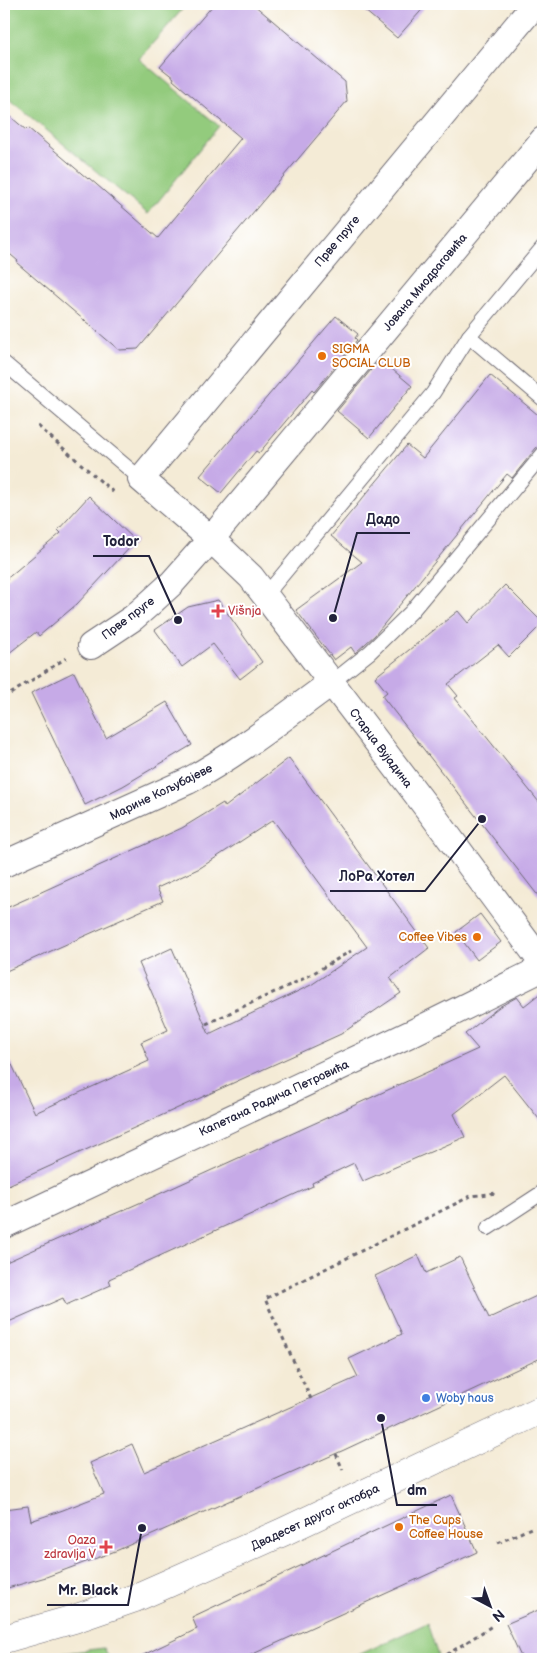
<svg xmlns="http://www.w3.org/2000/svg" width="547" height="1663" font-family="'Balsamiq Sans',sans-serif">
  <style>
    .green { fill: #93cb7d; stroke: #5a765c }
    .building { fill: #c6aae7 }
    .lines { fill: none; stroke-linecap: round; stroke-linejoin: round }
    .service-casing { stroke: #6c6871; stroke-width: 16 }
    .minor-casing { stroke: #6c6871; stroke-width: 28 }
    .secondary-casing { stroke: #6c6871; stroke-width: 29 }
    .path { stroke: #6c6871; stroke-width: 3; stroke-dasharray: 4 4; stroke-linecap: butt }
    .service { stroke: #fff; stroke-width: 14 }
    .minor { stroke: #fff; stroke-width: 26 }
    .secondary { stroke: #fff; stroke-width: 28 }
    .food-dot { fill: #e8710a; stroke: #fff; stroke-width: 2 }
    .health-dot { fill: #e0444e; stroke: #fff; stroke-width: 2 }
    .shop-dot { fill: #3f7fe0; stroke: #fff; stroke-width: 2 }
    .labels { text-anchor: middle; stroke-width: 4; stroke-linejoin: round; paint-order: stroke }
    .street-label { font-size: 12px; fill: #22223b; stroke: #fff }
    .food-label { font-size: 12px; fill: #c56008; stroke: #fff; text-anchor: start }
    .health-label { font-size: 12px; fill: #be3a42; stroke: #fff; text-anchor: start }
    .shop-label { font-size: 12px; fill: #366cbe; stroke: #fff; text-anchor: start }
    .leader { fill: none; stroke: #22223b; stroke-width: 2 }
    .callout-dot { fill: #22223b; stroke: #fff; stroke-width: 2 }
    .callout-label { font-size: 14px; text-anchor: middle; font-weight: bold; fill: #22223b; stroke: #fff; stroke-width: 4; stroke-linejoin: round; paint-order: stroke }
  </style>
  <rect width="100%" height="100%" fill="#fff"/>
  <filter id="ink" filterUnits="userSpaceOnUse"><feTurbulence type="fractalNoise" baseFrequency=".02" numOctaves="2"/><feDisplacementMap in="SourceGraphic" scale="10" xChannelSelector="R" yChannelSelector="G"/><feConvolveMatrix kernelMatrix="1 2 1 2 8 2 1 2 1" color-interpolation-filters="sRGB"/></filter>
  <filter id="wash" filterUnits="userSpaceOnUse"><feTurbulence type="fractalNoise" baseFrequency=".0096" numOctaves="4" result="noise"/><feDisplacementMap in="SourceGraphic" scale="20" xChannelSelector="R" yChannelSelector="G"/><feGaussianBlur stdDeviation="1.12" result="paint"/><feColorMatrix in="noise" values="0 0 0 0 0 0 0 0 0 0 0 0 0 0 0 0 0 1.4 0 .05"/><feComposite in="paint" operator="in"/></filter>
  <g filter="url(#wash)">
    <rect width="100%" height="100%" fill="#f4ebd6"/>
    <g class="green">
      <path d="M 4,4 L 187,4 L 139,59 L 219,126 L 148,214 L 4,95 Z"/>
      <path d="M 427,1623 L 439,1659 L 350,1659 Z"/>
      <path d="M 104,1648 L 110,1659 L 18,1659 Z"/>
    </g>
    <g id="blocks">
      <g class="building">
        <path d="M 214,4 L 253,4 L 345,82 L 347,101 L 138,349 L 119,350 L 17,263 L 18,261 L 4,249 L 4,111 L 26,130 L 28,128 L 88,179 L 89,178 L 158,238 L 241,138 L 173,80 L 174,78 L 160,67 Z"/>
        <path d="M 357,4 L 427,4 L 397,38 Z"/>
        <path d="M 336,316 L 358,334 L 355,338 L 357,340 L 314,392 L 312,390 L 259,453 L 256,451 L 221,493 L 200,476 Z"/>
        <path d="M 380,359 L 412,386 L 369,438 L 337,411 Z"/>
        <path d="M 490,375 L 543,419 L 543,443 L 536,448 L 512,478 L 507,474 L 375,635 L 355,653 L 351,647 L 334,660 L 296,610 L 362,562 L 331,536 L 407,445 L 423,458 Z"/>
        <path d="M 89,496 L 136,541 L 77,604 L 39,636 L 36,632 L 4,657 L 4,581 L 61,533 L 58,530 Z"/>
        <path d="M 505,585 L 543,623 L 509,657 L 498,645 L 448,684 L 458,696 L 455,698 L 543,807 L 543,902 L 382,696 L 387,692 L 375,677 L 458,611 L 468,623 Z"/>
        <path d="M 218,600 L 262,662 L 240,679 L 213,644 L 182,667 L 155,630 L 188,607 Z"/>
        <path d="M 74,672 L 106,738 L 167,702 L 192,745 L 123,786 L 85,805 L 31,693 Z"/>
        <path d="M 289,758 L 429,948 L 390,978 L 401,993 L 341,1034 L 4,1187 L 4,1048 L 35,1113 L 149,1061 L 141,1042 L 168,1030 L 139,963 L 172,948 L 209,1034 L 311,985 L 367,947 L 273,820 L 200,868 L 157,888 L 163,901 L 4,972 L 4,909 L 182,828 L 223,803 L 225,807 Z"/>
        <path d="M 480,914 L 501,942 L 477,960 L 456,932 Z"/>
        <path d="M 543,991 L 543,1124 L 504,1075 L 454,1114 L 465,1137 L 363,1181 L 354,1163 L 312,1183 L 313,1186 L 109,1279 L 111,1285 L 66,1305 L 63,1298 L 4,1324 L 4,1263 L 146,1200 L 478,1049 L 465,1034 L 499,1007 L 517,997 L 524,1006 Z"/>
        <path d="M 418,1255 L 426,1273 L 460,1257 L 489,1318 L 543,1293 L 543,1357 L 344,1450 L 118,1550 L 46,1577 L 4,1589 L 4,1537 L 7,1537 L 5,1509 L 28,1506 L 31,1521 L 63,1510 L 104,1494 L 90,1463 L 132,1444 L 144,1472 L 358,1377 L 349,1359 L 402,1334 L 375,1276 Z"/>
        <path d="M 451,1495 L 477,1552 L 242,1659 L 135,1659 L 197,1629 L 192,1617 Z"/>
        <path d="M 543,1608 L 543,1659 L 522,1659 L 506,1624 Z"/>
      </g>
    </g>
  </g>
  <g filter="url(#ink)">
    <use href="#blocks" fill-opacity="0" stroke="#6c6871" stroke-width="1"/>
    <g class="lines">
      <defs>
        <g id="service">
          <path d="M 469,336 L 543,399"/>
          <path d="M 4,363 L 141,479"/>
          <path d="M 265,596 L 433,393 L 469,336 L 543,247"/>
          <path d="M 331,683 L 370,652 L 411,612 L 543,454"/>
          <path d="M 488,1228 L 543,1192"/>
        </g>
        <g id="minor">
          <path d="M 535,4 L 141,479 L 211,539 L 251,577 L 434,817 L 543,964"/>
          <path d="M 91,646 L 133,618 L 149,604 L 172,583 L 211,539 L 543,140"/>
          <path d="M 4,864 L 188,781 C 239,753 284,717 331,683"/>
          <path d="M 4,1225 L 412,1033 L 543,968"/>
        </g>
        <path id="secondary" d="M 4,1639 L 74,1619 L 135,1598 L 169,1583 L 283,1532 L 543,1409"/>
      </defs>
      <use href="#service" class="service-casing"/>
      <use href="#minor" class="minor-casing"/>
      <use href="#secondary" class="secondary-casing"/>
      <g class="path">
        <path d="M 38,426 L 114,493"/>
        <path d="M 4,698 L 66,658"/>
        <path d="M 206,1024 L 305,978 L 351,951"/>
        <path d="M 311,1399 L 265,1299 L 471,1196 L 497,1193"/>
        <path d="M 336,1454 L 343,1470"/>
        <path d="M 498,1543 L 531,1528"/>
        <path d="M 440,1659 L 492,1626"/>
      </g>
      <use href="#service" class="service"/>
      <use href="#minor" class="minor"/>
      <use href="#secondary" class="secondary"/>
    </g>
  </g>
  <g class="food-dot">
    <circle cx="322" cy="356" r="5"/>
    <circle cx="477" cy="937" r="5"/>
    <circle cx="399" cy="1527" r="5"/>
  </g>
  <g class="health-dot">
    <path d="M215.5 603.5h5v5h5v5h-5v5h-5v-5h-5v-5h5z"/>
    <path d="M103.5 1539.5h5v5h5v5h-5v5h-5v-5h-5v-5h5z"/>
  </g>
  <circle class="shop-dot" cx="426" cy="1398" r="5"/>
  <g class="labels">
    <g class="street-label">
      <text transform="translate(337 241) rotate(-50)" y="4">Прве пруге</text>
      <text transform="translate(425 282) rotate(-50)" y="4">Јована Миодраговића</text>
      <text transform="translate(128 618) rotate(-37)" y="4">Прве пруге</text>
      <text transform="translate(381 748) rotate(53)" y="4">Старца Вујадина</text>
      <text transform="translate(161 792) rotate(-26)" y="4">Марине Кољубајеве</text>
      <text transform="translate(274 1098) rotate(-25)" y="4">Капетана Радича Петровића</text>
      <text transform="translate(315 1517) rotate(-25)" y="4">Двадесет другог октобра</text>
    </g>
    <g class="food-label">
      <text x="332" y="353">SIGMA<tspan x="332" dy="14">SOCIAL CLUB</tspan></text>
      <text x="467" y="941" text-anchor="end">Coffee Vibes</text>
      <text x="409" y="1524">The Cups<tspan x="409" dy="14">Coffee House</tspan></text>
    </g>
    <g class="health-label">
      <text x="228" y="615">Višnja</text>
      <text x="96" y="1544" text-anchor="end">Oaza<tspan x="96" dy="14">zdravlja V</tspan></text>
    </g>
    <g class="shop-label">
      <text x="436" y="1402">Woby haus</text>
    </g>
  </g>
  <path class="leader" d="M333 618L357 533H410M178 620L149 556H93M482 819L425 891H330M381 1418L397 1505H437M142 1528L128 1605H47"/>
  <g class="callout-dot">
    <circle cx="333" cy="618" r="5"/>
    <circle cx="178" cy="620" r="5"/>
    <circle cx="482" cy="819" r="5"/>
    <circle cx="381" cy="1418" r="5"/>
    <circle cx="142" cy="1528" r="5"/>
  </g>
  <g class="callout-label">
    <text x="383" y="524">Дадо</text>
    <text x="121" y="546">Todor</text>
    <text x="377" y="881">ЛоРа Хотел</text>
    <text x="417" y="1495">dm</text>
    <text x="88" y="1595">Mr. Black</text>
  </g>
  <rect width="547" height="1663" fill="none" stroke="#fff" stroke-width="20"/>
  <g transform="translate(490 1606) rotate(139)" stroke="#ffffff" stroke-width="4" paint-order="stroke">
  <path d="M0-4L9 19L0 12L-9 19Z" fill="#22223b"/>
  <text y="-8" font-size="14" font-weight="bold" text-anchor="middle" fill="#22223b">N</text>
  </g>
</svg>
